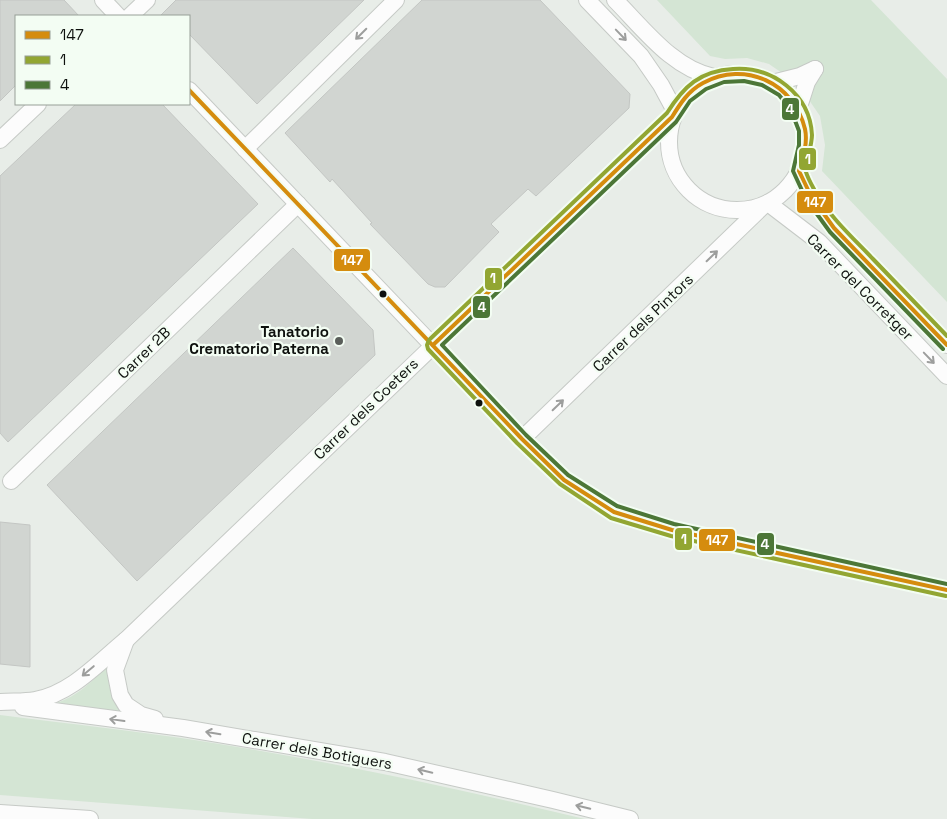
<svg xmlns="http://www.w3.org/2000/svg" width="947" height="819" font-family="'Space Grotesk',sans-serif">
  <style>
    .green { fill: #d4e5d4 }
    .building { fill: #d1d5d1; stroke: #c3c6c3 }
    .lines { fill: none; stroke-linecap: round; stroke-linejoin: round }
    .minor-casing { stroke: #c6cac6; stroke-width: 18 }
    .minor { stroke: #fcfcfc; stroke-width: 16 }
    .bus-1-casing { stroke: #f3fdf3; stroke-width: 8 }
    .bus-2-casing { stroke: #f3fdf3; stroke-width: 8 }
    .bus-3-casing { stroke: #f3fdf3; stroke-width: 8 }
    .bus-1 { stroke: #d58c0e; stroke-width: 4 }
    .bus-2 { stroke: #92a632; stroke-width: 4 }
    .bus-3 { stroke: #4c7737; stroke-width: 4 }
    .oneway { stroke: #9d9e9d }
    .bus-dot { fill: #0e110e; stroke: #f3fdf3; stroke-width: 2 }
    .poi-dot { fill: #5a5e5a; stroke: #f3fdf3; stroke-width: 2 }
    .labels { text-anchor: middle; stroke-width: 4.5; stroke-linejoin: round; paint-order: stroke }
    .street-label { font-size: 15px; fill: #0e110e; stroke: #f3fdf3 }
    .poi-label { font-size: 15px; font-weight: bold; fill: #0e110e; stroke: #f3fdf3; text-anchor: end }
    .line-badge { stroke: #f3fdf3; stroke-width: 2 }
    .badge-label { font-size: 14px; text-anchor: middle; font-weight: bold; fill: #fff }
  </style>
  <rect width="100%" height="100%" fill="#e8ede8"/>
  <g class="green">
    <path d="M 657,0 L 871,0 L 947,79 L 947,302 L 822,171 L 825,145 L 820,116 L 798,84 L 769,64 L 747,58 L 725,59 L 710,56 Z"/>
    <path d="M 105,667 L 109,668 C 107,686 112,698 122,712 L 57,703 C 76,696 92,683 105,667 Z"/>
    <path d="M 0,715 C 69,724 138,731 207,742 C 334,762 460,789 585,819 L 312,819 L 0,795 Z"/>
  </g>
  <g class="building">
    <path d="M 0,0 L 64,0 L 79,16 L 16,16 L 16,85 L 0,101 Z"/>
    <path d="M 176,0 L 364,0 L 257,104 L 189,34 L 189,16 L 160,16 Z"/>
    <path d="M 422,0 L 540,0 L 630,94 L 629,108 L 536,196 L 528,189 L 491,224 L 499,232 L 445,287 L 435,287 L 428,284 L 370,224 L 372,223 L 332,179 L 330,182 L 285,133 Z"/>
    <path d="M 76,104 L 162,104 L 258,204 L 8,442 L 0,433 L 0,176 Z"/>
    <path d="M 293,248 L 373,330 L 375,355 L 137,581 L 47,485 Z"/>
    <path d="M 0,522 L 30,525 L 30,667 L 0,664 Z"/>
  </g>
  <g class="lines">
    <defs>
      <g id="minor">
        <path d="M 103,0 L 118,16"/>
        <path d="M 587,0 L 641,56 L 661,85 L 675,111"/>
        <path d="M 615,0 C 643,28 673,69 714,77"/>
        <path d="M 130,16 L 147,0"/>
        <circle cx="737" cy="142" r="68"/>
        <path d="M 772,83 L 800,76 L 815,69"/>
        <path d="M 189,90 L 522,439 L 564,480 L 614,512 L 672,530 L 947,590"/>
        <path d="M 798,110 L 807,82 L 815,69"/>
        <path d="M 0,140 L 38,104"/>
        <path d="M 245,149 L 396,0"/>
        <path d="M 799,171 L 811,196 L 834,228 L 947,345"/>
        <path d="M 768,203 L 819,242 L 947,376"/>
        <path d="M 522,439 L 763,206"/>
        <path d="M 11,481 L 298,204"/>
        <path d="M 126,640 L 115,670 L 120,695 L 126,705 L 141,715 L 155,719"/>
        <path d="M 0,702 C 11,701 24,702 35,700 C 71,694 99,662 126,640 L 672,117"/>
        <path d="M 23,707 L 183,728 L 385,762 L 553,800 L 630,819"/>
        <path d="M 0,813 L 90,819"/>
      </g>
    </defs>
    <use href="#minor" class="minor-casing"/>
    <use href="#minor" class="minor"/>
    <defs>
      <g id="bus-1">
        <path d="M 189,90 L 522,439 L 564,480 L 614,512 L 672,530 L 947,590"/>
        <path d="M 433,345 L 672,117 C 680,104 688,91 703,83 C 745,60 794,83 805,129 C 808,143 803,158 799,171 L 811,196 L 834,228 L 947,345"/>
      </g>
      <path id="bus-2" d="M 946,596 L 671,536 L 611,518 L 560,484 L 517,443 L 428,349 L 427,345 L 429,340 L 667,113 C 684,86 700,71 733,69 C 772,66 810,94 812,135 C 812,145 805,166 806,172 C 808,179 813,187 816,193 C 831,218 853,238 873,259 C 898,285 922,310 947,336"/>
      <path id="bus-3" d="M 943,349 L 830,232 L 806,199 L 793,171 L 799,145 L 799,131 L 791,110 L 779,95 L 762,85 L 744,81 L 724,82 L 706,89 L 690,101 L 676,122 L 442,345 L 526,435 L 568,475 L 617,506 L 674,524 L 947,584"/>
    </defs>
    <use href="#bus-1" class="bus-1-casing"/>
    <use href="#bus-2" class="bus-2-casing"/>
    <use href="#bus-3" class="bus-3-casing"/>
    <use href="#bus-1" class="bus-1"/>
    <use href="#bus-2" class="bus-2"/>
    <use href="#bus-3" class="bus-3"/>
  </g>
  <defs><path id="oneway-shaft" d="M-6 0H5M1.5-3L5.5 0L1.5 3" fill="none" stroke-width="1.6" stroke-linecap="round" stroke-linejoin="round" transform="scale(1.25)"/></defs>
  <g class="oneway">
    <use href="#oneway-shaft" transform="translate(361 34) rotate(135)"/>
    <use href="#oneway-shaft" transform="translate(621 35) rotate(46)"/>
    <use href="#oneway-shaft" transform="translate(712 256) rotate(-44)"/>
    <use href="#oneway-shaft" transform="translate(929 358) rotate(46)"/>
    <use href="#oneway-shaft" transform="translate(558 405) rotate(-44)"/>
    <use href="#oneway-shaft" transform="translate(88 671) rotate(140)"/>
    <use href="#oneway-shaft" transform="translate(117 720) rotate(-172)"/>
    <use href="#oneway-shaft" transform="translate(213 733) rotate(-171)"/>
    <use href="#oneway-shaft" transform="translate(425 771) rotate(-167)"/>
    <use href="#oneway-shaft" transform="translate(583 807) rotate(-166)"/>
  </g>
  <g class="bus-dot">
    <circle cx="383" cy="294" r="4.5"/>
    <circle cx="479" cy="403" r="4.5"/>
  </g>
  <circle class="poi-dot" cx="339" cy="341" r="5"/>
  <g class="labels">
    <g class="street-label">
      <text transform="translate(860 287) rotate(45)" y="5">Carrer del Corretger</text>
      <text transform="translate(643 323) rotate(-44)" y="5">Carrer dels Pintors</text>
      <text transform="translate(144 353) rotate(-44)" y="5">Carrer 2B</text>
      <text transform="translate(366 409) rotate(-44)" y="5">Carrer dels Coeters</text>
      <text transform="translate(317 751) rotate(10)" y="5">Carrer dels Botiguers</text>
    </g>
    <g class="poi-label">
      <text x="329" y="337">Tanatorio<tspan x="329" dy="17">Crematorio Paterna</tspan></text>
    </g>
  </g>
  <g class="line-badge">
    <rect x="781" y="97" width="19" height="24" rx="5" fill="#4c7737"/>
    <rect x="798" y="147" width="19" height="24" rx="5" fill="#92a632"/>
    <rect x="796" y="190" width="38" height="24" rx="5" fill="#d58c0e"/>
    <rect x="333" y="248" width="38" height="24" rx="5" fill="#d58c0e"/>
    <rect x="484" y="267" width="19" height="24" rx="5" fill="#92a632"/>
    <rect x="472" y="295" width="19" height="24" rx="5" fill="#4c7737"/>
    <rect x="674" y="527" width="19" height="24" rx="5" fill="#92a632"/>
    <rect x="698" y="528" width="38" height="24" rx="5" fill="#d58c0e"/>
    <rect x="756" y="532" width="19" height="24" rx="5" fill="#4c7737"/>
  </g>
  <g class="badge-label">
    <text x="790" y="114">4</text>
    <text x="808" y="164">1</text>
    <text x="815" y="207">147</text>
    <text x="352" y="265">147</text>
    <text x="493" y="283">1</text>
    <text x="482" y="312">4</text>
    <text x="684" y="544">1</text>
    <text x="717" y="545">147</text>
    <text x="765" y="549">4</text>
  </g>
  <rect x="15" y="15" width="175" height="90" fill="#f3fdf3" stroke="#979f97"/>
  <rect x="25" y="31" width="25" height="8" fill="#d58c0e" stroke="#979f97"/>
  <text x="60" y="40" font-size="15" fill="#0e110e">147</text>
  <rect x="25" y="56" width="25" height="8" fill="#92a632" stroke="#979f97"/>
  <text x="60" y="65" font-size="15" fill="#0e110e">1</text>
  <rect x="25" y="81" width="25" height="8" fill="#4c7737" stroke="#979f97"/>
  <text x="60" y="90" font-size="15" fill="#0e110e">4</text>
</svg>
